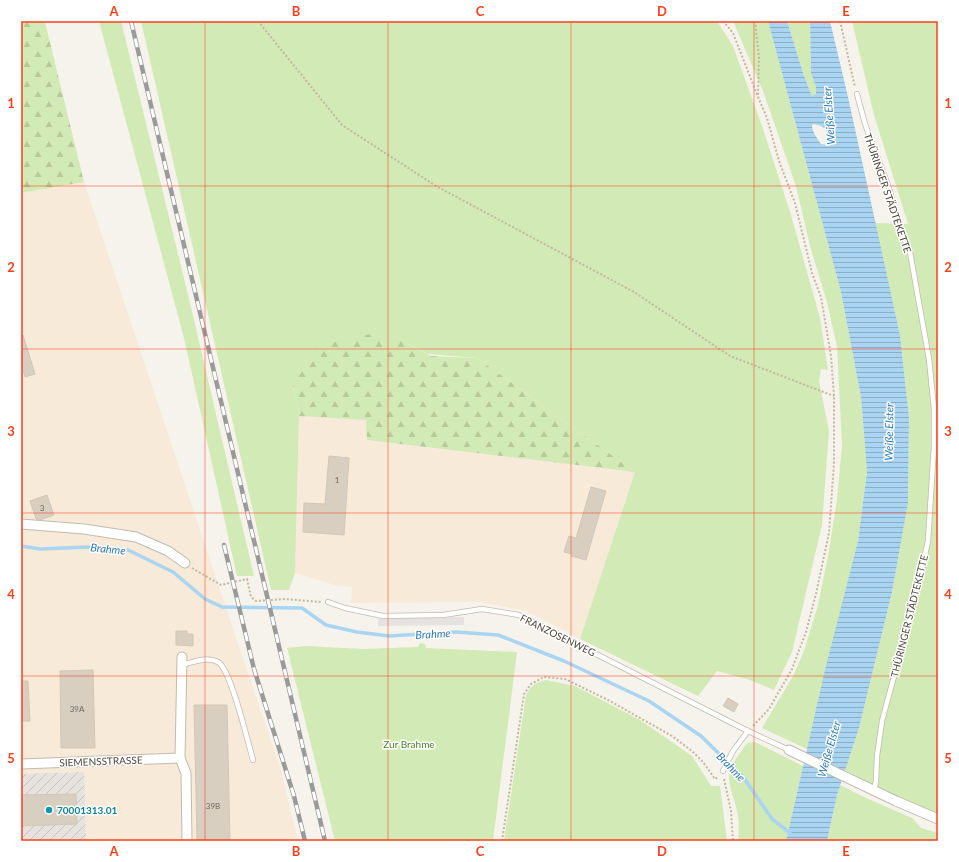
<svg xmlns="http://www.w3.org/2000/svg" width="959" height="862" font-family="Lato,sans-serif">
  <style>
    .commercial { fill: #f7ead8 }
    .industrial { fill: url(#industrial-furrows) }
    .green { fill: #d2eab5 }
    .forest { fill: url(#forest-firs) }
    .parking { fill: #e5e3e0 }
    .water { fill: url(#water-rules); fill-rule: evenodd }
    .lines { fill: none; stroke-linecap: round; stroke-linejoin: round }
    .stream { stroke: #a9d4f2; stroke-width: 3.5 }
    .building { fill: #d8cfc1; stroke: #d3c7b4 }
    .service-casing { stroke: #c2bbae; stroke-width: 6 }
    .minor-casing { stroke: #c2bbae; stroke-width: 11 }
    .path { stroke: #c4b79f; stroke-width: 2; stroke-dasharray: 2 2; stroke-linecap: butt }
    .service { stroke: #fff; stroke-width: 4.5 }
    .minor { stroke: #fff; stroke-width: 9 }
    .rail-casing { stroke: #9a9a9a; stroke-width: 4.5 }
    .rail { stroke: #fff; stroke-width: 3; stroke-dasharray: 9; stroke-linecap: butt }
    .grid { fill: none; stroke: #fc3f1d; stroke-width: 1; stroke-opacity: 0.55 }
    .culture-dot { fill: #0f9aa8; stroke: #fff; stroke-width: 1.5 }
    .labels { text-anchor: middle; stroke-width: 3; stroke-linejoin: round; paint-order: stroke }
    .number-label { font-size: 8px; fill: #6e675b }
    .street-label { font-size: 10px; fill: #4b4439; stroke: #fff }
    .park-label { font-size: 10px; fill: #4a7f2a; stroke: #fff }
    .culture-label { font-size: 10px; font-weight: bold; fill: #0d838f; stroke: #fff; text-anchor: start }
    .water-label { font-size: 11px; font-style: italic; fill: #2e7ab2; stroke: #fff }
    .neatline { fill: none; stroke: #fc3f1d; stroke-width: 1.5 }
    .grid-label { font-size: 13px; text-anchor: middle; font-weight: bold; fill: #fc3f1d }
  </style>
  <defs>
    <pattern id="industrial-furrows" width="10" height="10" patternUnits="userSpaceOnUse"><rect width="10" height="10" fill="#e6e2dd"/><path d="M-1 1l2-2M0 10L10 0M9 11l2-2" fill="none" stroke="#c7c3be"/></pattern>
    <pattern id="forest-firs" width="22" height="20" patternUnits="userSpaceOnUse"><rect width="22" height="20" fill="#d2eab5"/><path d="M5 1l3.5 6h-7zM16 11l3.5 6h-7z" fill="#b6ca9c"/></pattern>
    <pattern id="water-rules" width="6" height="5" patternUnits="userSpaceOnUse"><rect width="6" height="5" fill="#a9d4f2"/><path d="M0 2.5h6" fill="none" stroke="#8caec5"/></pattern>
  </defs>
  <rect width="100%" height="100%" fill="#f6f3ec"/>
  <g class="commercial">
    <path d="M 84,182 L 239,647 L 280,767 L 298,841 L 21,841 L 21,193 Z"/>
    <path d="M 299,416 L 366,420 L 367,440 L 635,472 L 580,639 L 526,611 L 480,602 L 351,603 L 352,587 L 335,585 L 295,573 Z"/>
  </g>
  <path class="industrial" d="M 84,772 L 86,841 L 21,841 L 21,774 Z"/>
  <g class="green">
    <path d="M 99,21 L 121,21 L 190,303 L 254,576 L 237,576 L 184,338 Z"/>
    <path d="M 141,21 L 717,21 L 733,46 L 762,126 L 791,215 L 820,318 L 828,370 L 821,369 L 819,381 L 829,431 L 822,525 L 792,652 L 774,690 L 750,680 L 717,671 L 698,696 L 580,639 L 635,472 L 477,358 L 428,354 L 404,342 L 293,387 L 299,416 L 295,573 L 289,590 L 271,590 Z"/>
    <path d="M 733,21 L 768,21 L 841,292 L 861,397 L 867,472 L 858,541 L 807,749 L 762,728 L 793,676 L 804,651 L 818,605 L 828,556 L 837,500 L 842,445 L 837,347 L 827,302 L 810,246 L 796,186 L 763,91 Z"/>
    <path d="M 787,21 L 810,21 L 811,73 L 816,87 L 816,94 L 812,96 L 804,76 Z"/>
    <path d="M 852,21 L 938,21 L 938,815 L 880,788 L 845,770 L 859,728 L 892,592 L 908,503 L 909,418 L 900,335 L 875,223 L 908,224 L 874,115 Z"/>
    <path d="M 420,643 L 425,644 L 426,648 L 517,652 L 493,841 L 335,841 L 287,648 L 306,646 L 362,649 L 418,647 Z"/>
    <path d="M 546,680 L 575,686 L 640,720 L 692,756 L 711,786 L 720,786 L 727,841 L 504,841 L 526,695 C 532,685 534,683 546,680 Z"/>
    <path d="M 755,742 L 803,766 L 786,841 L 738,841 C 739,833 739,824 738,816 C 736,801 726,784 730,770 C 734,760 741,752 747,743 Z"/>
    <path d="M 840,785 L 866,798 L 912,818 L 921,828 L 938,833 L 938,841 L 827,841 L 837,795 Z"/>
  </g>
  <g class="forest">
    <path d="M 21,21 L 45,22 L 84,182 L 21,193 Z"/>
    <path d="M 375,333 L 404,342 L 431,356 L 477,358 L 635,472 L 367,440 L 366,420 L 299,416 L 293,387 L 316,346 Z"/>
  </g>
  <path class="parking" d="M 464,617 L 464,625 L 378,626 L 378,619 Z"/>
  <path class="water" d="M 768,21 L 787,21 L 804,76 L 812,96 L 816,94 L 816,87 L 811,73 L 810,21 L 830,21 L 848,97 L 900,335 L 909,418 L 908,503 L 892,592 L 859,728 L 837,795 L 827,841 L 786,841 L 825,670 L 858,541 L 867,472 L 861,397 L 841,292 ZM 814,124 C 830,128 826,131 829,145 L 821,144 C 817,138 812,132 812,125 Z"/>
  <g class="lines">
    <path class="stream" d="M 21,546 L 40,549 L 88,547 L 128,550 L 173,572 L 205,599 L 222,607 L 302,608 L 326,625 L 357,632 L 389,636 L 456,632 L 498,635 L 564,661 L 649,701 L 701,736 L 744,778 L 772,819 L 790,833"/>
  </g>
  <g class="building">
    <path d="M 21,335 L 23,335 L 35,374 L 25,377 L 23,370 L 21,370 Z"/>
    <path d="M 329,456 L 349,458 L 344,535 L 303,532 L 304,503 L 325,504 Z"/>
    <path d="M 591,487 L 606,491 L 586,560 L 571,556 L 572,554 L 564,552 L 569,536 L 576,538 Z"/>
    <path d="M 47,495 L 54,515 L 40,520 L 36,519 L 30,501 Z"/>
    <path d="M 176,631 L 187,631 L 187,634 L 193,634 L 193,646 L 176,645 Z"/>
    <path d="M 93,670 L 95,748 L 61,748 L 60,671 Z"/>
    <path d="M 21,681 L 28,681 L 30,721 L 21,721 Z"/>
    <path d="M 728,698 L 738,704 L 734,712 L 723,706 Z"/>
    <path d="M 194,705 L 227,705 L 230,841 L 197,841 Z"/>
    <path d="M 76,794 L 77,824 L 21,826 L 21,795 Z"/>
  </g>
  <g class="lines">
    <defs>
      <g id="service">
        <path d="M 857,94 L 865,124 L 889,188 L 901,231 L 910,252 L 929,359 L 934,409 L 934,446 L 928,541 L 919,583 L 882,721 L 877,756 L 876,781 L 874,791"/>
        <path d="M 328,602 L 345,608 L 383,616 L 443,615 L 482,609 L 519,615 L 748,731 L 789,750"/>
        <path d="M 182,665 C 193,662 207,656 218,662 C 231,669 248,743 253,760"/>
        <path d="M 723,771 L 733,751 L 748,731"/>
      </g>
      <g id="minor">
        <path d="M 21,524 L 84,529 L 136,537 L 168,551 L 185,563"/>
        <path d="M 789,750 L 896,801 L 938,819"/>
        <path d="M 180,758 L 186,773 L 187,841"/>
        <path d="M 21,764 L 180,758 L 182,657"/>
      </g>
    </defs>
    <use href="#service" class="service-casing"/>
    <use href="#minor" class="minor-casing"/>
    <g class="path">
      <path d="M 258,21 L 342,125 L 436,186 L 634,292 L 730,356 L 834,396"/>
      <path d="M 723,21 L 733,33 L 758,97 L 767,118 L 779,161 L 795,203 L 812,273 L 821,297 L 831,356 L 834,396 L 834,463 L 829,533 L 816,594 L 806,632 L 792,669 L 769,709 L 753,726"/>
      <path d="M 755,21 L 759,57 L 758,96"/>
      <path d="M 840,21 L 855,87"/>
      <path d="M 192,568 L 221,585 L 247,579 L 251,597 L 256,601 L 285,599 L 321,602"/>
      <path d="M 724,779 L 731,811 L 733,841"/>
      <path d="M 502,841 L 524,694 L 531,684 L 544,677 L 565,679 L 610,701 L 672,736 L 692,751 L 703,762 L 715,779 L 718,777"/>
    </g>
    <use href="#service" class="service"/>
    <use href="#minor" class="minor"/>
    <defs>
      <g id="rail">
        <path d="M 131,21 L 325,841"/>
        <path d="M 224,545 L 254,669 L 294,796 L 305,841"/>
      </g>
    </defs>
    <use href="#rail" class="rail-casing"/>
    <use href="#rail" class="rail"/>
  </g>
  <path class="grid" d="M 205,21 L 205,841M 388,21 L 388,841M 571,21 L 571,841M 754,21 L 754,841M 21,186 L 938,186M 21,349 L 938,349M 21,513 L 938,513M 21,676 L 938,676"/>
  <circle class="culture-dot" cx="49" cy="810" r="4"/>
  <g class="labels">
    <g class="number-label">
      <text x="337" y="483">1</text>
      <text x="42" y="511">3</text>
      <text x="77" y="712">39A</text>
      <text x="213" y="809">39B</text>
    </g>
    <g class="street-label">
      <text transform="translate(888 193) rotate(71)" y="4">THÜRINGER STÄDTEKETTE</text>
      <text transform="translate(909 616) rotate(-76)" y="4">THÜRINGER STÄDTEKETTE</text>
      <text transform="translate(558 635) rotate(26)" y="4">FRANZOSENWEG</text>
      <text transform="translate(101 761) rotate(-2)" y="4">SIEMENSSTRASSE</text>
    </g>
    <g class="park-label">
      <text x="409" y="748">Zur Brahme</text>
    </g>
    <g class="culture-label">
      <text x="57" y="814">70001313.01</text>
    </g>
    <g class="water-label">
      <text transform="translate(829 116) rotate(-94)" y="4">Weiße Elster</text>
      <text transform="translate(889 432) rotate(-89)" y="4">Weiße Elster</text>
      <text transform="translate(108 549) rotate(6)" y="4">Brahme</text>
      <text transform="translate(433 634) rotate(-3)" y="4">Brahme</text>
      <text transform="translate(829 749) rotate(-74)" y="4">Weiße Elster</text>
      <text transform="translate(731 767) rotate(46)" y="4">Brahme</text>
    </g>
  </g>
  <rect width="959" height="862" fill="none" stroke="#ffffff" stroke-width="44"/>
  <rect x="22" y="22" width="915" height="818" class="neatline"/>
  <g class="grid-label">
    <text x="114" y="16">A</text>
    <text x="296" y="16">B</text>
    <text x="480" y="16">C</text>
    <text x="662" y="16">D</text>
    <text x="846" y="16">E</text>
    <text x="11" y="108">1</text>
    <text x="948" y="108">1</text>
    <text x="11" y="272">2</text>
    <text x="948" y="272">2</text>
    <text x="11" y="436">3</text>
    <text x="948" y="436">3</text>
    <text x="11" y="599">4</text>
    <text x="948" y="599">4</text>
    <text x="11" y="763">5</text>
    <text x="948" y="763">5</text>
    <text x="114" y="856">A</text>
    <text x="296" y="856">B</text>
    <text x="480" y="856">C</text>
    <text x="662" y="856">D</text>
    <text x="846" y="856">E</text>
  </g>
</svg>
